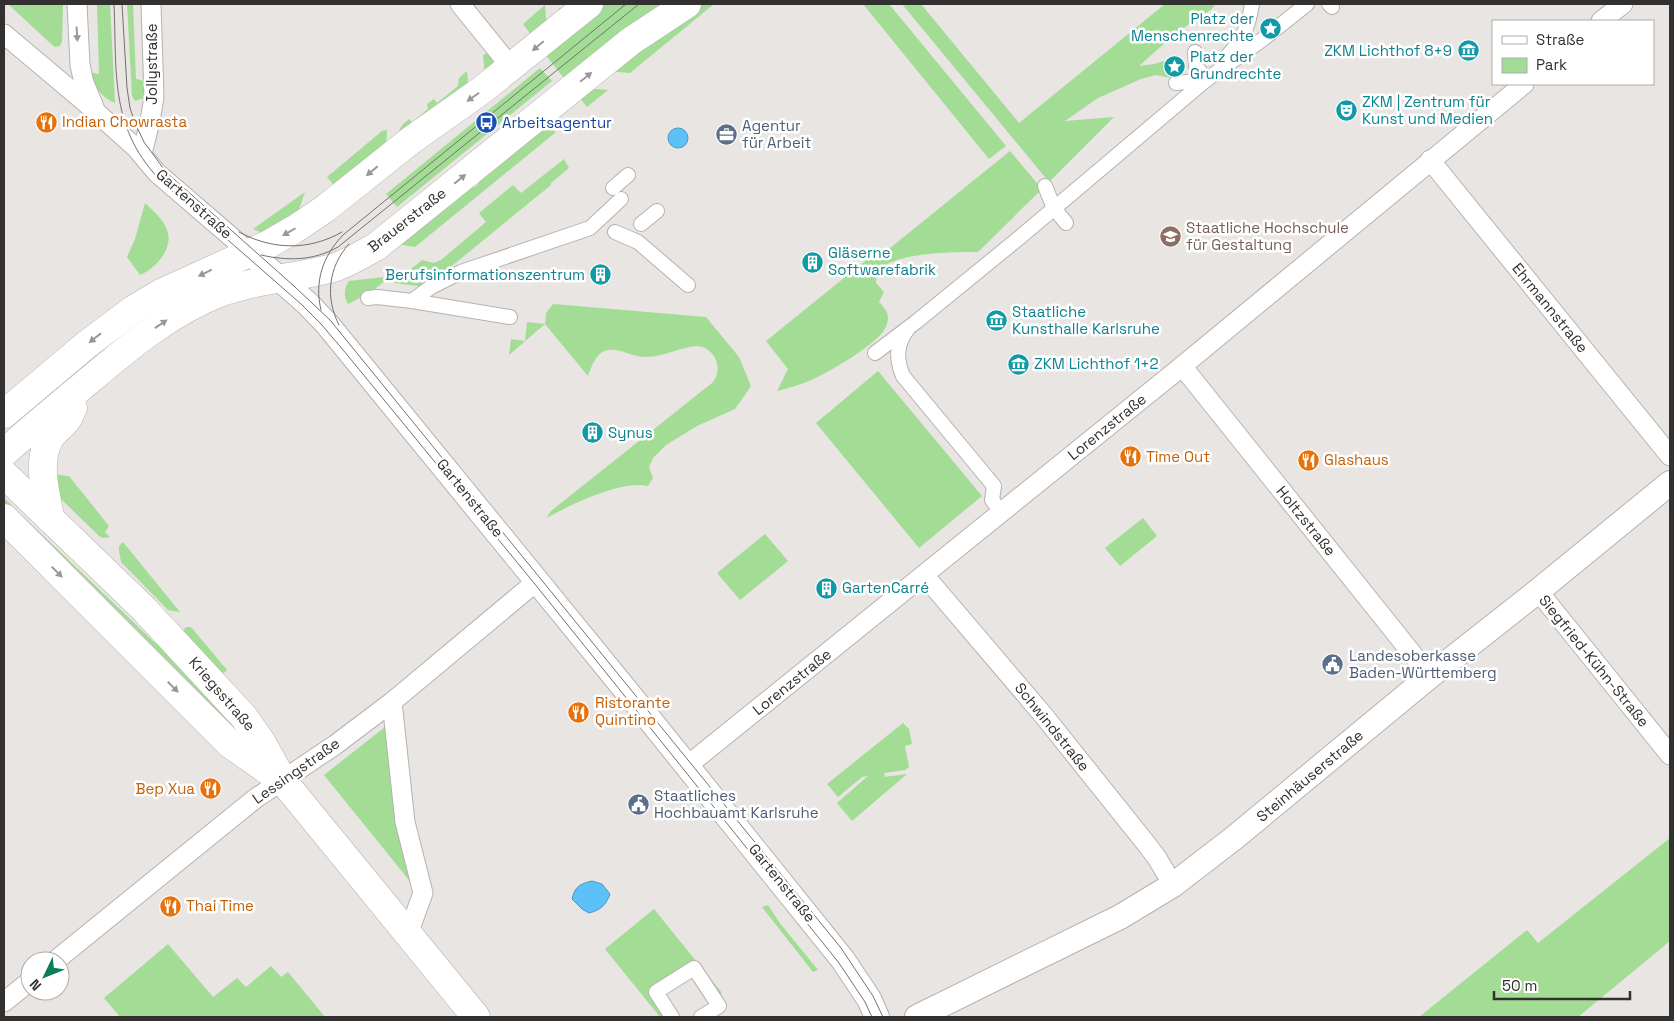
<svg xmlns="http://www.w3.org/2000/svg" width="1674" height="1021" font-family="'Space Grotesk',sans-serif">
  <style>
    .green { fill: #a2dc95 }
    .water { fill: #5dc1f9; stroke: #5096bd }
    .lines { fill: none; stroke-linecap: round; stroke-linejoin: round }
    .pedestrian-casing { stroke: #b5b2b0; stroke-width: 16 }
    .minor-casing { stroke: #b5b2b0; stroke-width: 21 }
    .tertiary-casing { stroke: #b5b2b0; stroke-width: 26 }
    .primary-casing { stroke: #b5b2b0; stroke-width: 29 }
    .pedestrian { stroke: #fff; stroke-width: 14 }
    .minor { stroke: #fff; stroke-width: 19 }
    .tertiary { stroke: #fff; stroke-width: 24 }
    .primary { stroke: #fff; stroke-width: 28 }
    .tram { stroke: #737170; stroke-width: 1 }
    .oneway { fill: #989898 }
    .labels { text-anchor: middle; stroke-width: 5; stroke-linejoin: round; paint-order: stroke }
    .culture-label { font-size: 15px; fill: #0d838f; stroke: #fff; text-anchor: start }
    .street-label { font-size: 15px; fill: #323130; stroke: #fff }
    .food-label { font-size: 15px; fill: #c56008; stroke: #fff; text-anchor: start }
    .transit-label { font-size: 15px; fill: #164399; stroke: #fff; text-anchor: start }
    .service-label { font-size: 15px; fill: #4e5e75; stroke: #fff; text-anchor: start }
    .education-label { font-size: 15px; fill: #785e54; stroke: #fff; text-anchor: start }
  </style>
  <rect width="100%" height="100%" fill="#e8e5e3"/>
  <g class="green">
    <path d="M 8,4 L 63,4 L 62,42 L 60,46 L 55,47 L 50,43 Z"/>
    <path d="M 97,4 L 110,4 L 115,103 C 100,97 95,86 89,72 L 99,74 Z"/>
    <path d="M 127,4 L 133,4 L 136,79 L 149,82 L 147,97 L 135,101 L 132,96 Z"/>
    <path d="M 566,4 L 578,4 L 534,39 L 523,24 L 545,5 L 546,19 L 551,19 L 552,15 L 559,15 L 559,8 L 566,8 Z"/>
    <path d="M 604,4 L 662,4 L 567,82 L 544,53 Z"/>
    <path d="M 702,4 L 714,4 L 630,73 L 606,71 Z"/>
    <path d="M 863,4 L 889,4 L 1006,146 L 989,159 Z"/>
    <path d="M 902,4 L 921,4 L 1019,123 L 1165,4 L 1215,4 L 1212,9 L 1176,33 L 1139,66 L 1154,64 L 1177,57 L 1171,78 L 1156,75 L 1141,79 L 1098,98 L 1065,121 L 1114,117 L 1049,182 Z"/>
    <path d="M 487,53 L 493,59 L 493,70 L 490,74 L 399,138 C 397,129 403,124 409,119 L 412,122 L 428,109 L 427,104 L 434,99 L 437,103 L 458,86 L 459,78 L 467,71 L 468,83 L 472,83 L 472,80 L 479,80 L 479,76 L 485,75 L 483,55 Z"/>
    <path d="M 540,68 L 552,81 L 397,207 L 386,194 Z"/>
    <path d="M 586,88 L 608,90 L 587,107 L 577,94 Z"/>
    <path d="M 545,127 L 556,132 L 415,247 L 396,244 L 470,182 L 475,187 L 479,183 L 475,178 Z"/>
    <path d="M 387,130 L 386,149 L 337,189 L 327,177 L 382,131 Z"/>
    <path d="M 1010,151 L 1042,189 L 978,252 C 955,252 897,252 881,269 C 877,273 876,278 876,283 L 884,292 L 879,302 C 883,306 888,312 888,318 C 888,323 885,329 882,333 C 871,347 828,373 811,380 C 800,385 789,388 777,391 L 788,369 L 766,341 L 875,253 L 879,257 Z"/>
    <path d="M 564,159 L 569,168 L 551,183 L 551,185 L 426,287 L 394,283 L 422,260 L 434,263 L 441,260 L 486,222 L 479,213 L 513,185 L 521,193 Z"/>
    <path d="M 305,192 L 299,209 L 295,215 L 263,233 L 253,229 Z"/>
    <path d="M 145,203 C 162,219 178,233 162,257 C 156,265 149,271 140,275 L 127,257 L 135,239 Z"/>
    <path d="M 384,277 L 385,281 L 371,292 L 348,304 C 343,296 344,288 349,281 Z"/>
    <path d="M 553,304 L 706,317 L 739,357 L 751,386 L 735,409 L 697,426 L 666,445 L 653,458 L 649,467 L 653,478 L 648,486 C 620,480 571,505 546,518 L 551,511 L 712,383 C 725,369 714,346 696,346 C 679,348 663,357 646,357 C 639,357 633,355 627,353 C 602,344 596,354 588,376 L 545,324 L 509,355 L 511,339 L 525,341 L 527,322 L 545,324 L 546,313 Z"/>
    <path d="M 878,371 L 982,496 L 919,548 L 816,423 Z"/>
    <path d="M 50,474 L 69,476 L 109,526 L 105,532 L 110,537 L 103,538 L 99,536 L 61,499 L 55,490 Z"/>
    <path d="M 4,498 L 152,640 L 185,670 L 242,731 L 240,738 L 4,506 Z"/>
    <path d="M 1143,518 L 1157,536 L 1120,566 L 1105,548 Z"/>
    <path d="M 765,534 L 788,561 L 740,600 L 717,573 Z"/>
    <path d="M 123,542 L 180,612 L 168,610 L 121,562 L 119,551 L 119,546 Z"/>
    <path d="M 186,627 L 191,627 L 227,670 L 220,676 L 181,634 Z"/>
    <path d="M 903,723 L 909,729 L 912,744 L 905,746 L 909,767 L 905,770 L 885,773 L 884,777 L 907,774 L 852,821 L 837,803 L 868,776 L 862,777 L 838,797 L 827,784 Z"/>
    <path d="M 385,727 C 390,781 400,833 413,885 L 324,775 Z"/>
    <path d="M 1670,838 L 1670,941 L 1578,1017 L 1419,1017 L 1527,930 L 1538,943 Z"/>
    <path d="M 768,905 L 779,922 L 818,970 L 813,972 L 762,907 Z"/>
    <path d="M 654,909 L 722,993 L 715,999 L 694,968 L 656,992 L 672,1017 L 660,1017 L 605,949 Z"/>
    <path d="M 168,944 L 213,997 L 237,978 L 246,987 L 271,966 L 281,977 L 288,972 L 325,1017 L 120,1017 L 104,998 Z"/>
  </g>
  <g class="water">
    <circle cx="678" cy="138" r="10"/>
    <path d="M 592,881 L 602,884 L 610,894 C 606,905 601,910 589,913 L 582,909 L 572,899 C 575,886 580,884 592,881 Z"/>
  </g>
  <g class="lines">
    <defs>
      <g id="pedestrian">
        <path d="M 1329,4 L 1332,7"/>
        <path d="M 1222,62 C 1241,42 1248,31 1252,4"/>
        <path d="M 1176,83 L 1206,80 L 1196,66 L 1195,52"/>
        <path d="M 1045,186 L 1054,208 L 1066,223"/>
        <path d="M 613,188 L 628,175"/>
        <path d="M 641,224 L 657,211"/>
        <path d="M 615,232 L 638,242 L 688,285"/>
        <path d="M 368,298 L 377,297 L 412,301 L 510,317"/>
        <path d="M 412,301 L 431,287 L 461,272 L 590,228 L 621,199"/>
        <path d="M 907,330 C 896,345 896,359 903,376 L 994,486 L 992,500 L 1002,513"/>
        <path d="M 875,353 L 916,322 L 1019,238 L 1206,80 L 1263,39 L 1307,4"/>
        <path d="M 672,1017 L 656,992 L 694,968 L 719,1006 L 701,1017"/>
      </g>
      <g id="minor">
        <path d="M 77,4 L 80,65 L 84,83 L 94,107"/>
        <path d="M 460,4 L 511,67"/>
        <path d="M 1601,21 L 1623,4"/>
        <path d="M 4,34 L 86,103 L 136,148 L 157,173 L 250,253"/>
        <path d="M 142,154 L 150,121 L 154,97 L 151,4"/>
        <path d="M 1430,160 L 1670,456"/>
        <path d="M 1182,366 L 1430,676"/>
        <path d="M 924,575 L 1044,716 L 1148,846 L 1157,858 L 1173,885"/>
        <path d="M 1538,591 L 1670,755"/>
        <path d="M 392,702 L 405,822 L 423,893 L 408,934"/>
        <path d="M 687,766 L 1175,372 L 1524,84"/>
        <path d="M 55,961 L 256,798 L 335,745 L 392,702 L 537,581"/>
        <path d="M 4,1002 L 30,981"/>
      </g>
      <g id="tertiary">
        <path d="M 250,253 L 308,304 L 327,324 L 642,710 L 843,960 L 869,999 L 877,1017"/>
        <path d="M 917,1017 L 1120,917 L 1173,885 L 1234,838 L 1430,676 L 1538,591 L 1670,483"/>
      </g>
      <g id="primary">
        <path d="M 4,414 L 86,345 L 134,309 L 161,293 L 269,244 L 295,229 L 326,208 L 410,141 L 482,90 L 589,4"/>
        <path d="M 4,453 C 28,431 54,410 79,389 C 123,352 167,313 222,292 C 258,279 296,278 333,268 C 348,263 363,254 377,246 L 631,41 L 687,4"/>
        <path d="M 4,474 L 144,609 L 244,717 L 262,743 L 283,781 L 476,1017"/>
        <path d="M 4,518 L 230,744 L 277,777"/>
        <path d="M 50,518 C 46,492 36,462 50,438 C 55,430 63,426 68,418 C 70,415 71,411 73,408"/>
      </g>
    </defs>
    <use href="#pedestrian" class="pedestrian-casing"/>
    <use href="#minor" class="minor-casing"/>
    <use href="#tertiary" class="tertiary-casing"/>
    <use href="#primary" class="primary-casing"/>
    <use href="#pedestrian" class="pedestrian"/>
    <use href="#minor" class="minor"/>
    <use href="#tertiary" class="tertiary"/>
    <use href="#primary" class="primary"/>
    <g class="tram">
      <path d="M 114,4 C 117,74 109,130 164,184 L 301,304 L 321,324 L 344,351 L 534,583 L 839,963 L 865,1002 L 872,1017"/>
      <path d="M 122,4 L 127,88 L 130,108 L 135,123 L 144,142 L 166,172 L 295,287 L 330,320 L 841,948 L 873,996 L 883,1017"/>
      <path d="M 239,232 C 272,250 309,251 342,232"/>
      <path d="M 261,255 C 288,261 313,261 338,247 L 639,4"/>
      <path d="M 321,310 C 314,281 323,256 343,235 L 626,4"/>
      <path d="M 339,325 C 325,298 328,267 349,244"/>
    </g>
  </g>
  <defs><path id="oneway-solid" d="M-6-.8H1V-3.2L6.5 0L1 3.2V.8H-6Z" transform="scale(1.25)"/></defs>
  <g class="oneway">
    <use href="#oneway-solid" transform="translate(77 34) rotate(87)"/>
    <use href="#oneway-solid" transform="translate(538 46) rotate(140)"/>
    <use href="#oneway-solid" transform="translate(586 77) rotate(-39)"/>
    <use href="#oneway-solid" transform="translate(473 97) rotate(145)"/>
    <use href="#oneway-solid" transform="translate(372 171) rotate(140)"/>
    <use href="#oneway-solid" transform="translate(460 179) rotate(-39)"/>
    <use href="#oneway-solid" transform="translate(289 232) rotate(150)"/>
    <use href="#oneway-solid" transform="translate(205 273) rotate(154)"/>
    <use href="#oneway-solid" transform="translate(161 324) rotate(-34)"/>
    <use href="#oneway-solid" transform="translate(95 338) rotate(142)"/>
    <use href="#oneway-solid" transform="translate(57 572) rotate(45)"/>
    <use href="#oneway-solid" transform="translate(173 687) rotate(45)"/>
  </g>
  <defs>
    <symbol id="sight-disc" viewBox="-11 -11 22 22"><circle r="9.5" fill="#0f9aa8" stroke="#fff"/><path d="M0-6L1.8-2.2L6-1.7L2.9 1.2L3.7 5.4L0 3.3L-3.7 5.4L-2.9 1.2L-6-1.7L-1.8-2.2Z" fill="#fff"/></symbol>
    <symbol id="museum-disc" viewBox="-11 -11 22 22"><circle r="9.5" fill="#0f9aa8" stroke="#fff"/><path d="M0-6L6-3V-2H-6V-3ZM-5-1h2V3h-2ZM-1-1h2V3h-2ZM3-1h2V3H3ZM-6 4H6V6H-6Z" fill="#fff"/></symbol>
    <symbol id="theatre-disc" viewBox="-11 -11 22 22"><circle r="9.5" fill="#0f9aa8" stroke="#fff"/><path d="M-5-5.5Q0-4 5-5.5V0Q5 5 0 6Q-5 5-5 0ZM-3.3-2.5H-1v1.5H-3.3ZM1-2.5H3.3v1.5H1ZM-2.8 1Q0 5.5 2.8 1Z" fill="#fff"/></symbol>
    <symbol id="restaurant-disc" viewBox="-11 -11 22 22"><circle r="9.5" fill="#e8710a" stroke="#fff"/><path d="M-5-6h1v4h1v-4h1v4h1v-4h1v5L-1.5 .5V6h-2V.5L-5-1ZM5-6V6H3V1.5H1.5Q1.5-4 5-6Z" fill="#fff"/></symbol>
    <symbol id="bus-disc" viewBox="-11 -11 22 22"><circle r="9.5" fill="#1a4fb4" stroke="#fff"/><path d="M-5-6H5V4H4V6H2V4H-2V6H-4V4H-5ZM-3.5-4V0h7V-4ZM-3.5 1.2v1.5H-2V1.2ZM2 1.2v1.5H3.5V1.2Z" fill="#fff"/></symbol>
    <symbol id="office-disc" viewBox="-11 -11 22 22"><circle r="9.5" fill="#5c6f8a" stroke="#fff"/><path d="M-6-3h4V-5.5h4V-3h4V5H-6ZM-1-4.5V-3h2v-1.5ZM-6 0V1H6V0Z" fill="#fff"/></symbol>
    <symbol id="university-disc" viewBox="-11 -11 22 22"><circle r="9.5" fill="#8d6e63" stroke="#fff"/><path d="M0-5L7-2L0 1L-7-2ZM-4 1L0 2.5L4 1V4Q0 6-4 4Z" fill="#fff"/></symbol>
    <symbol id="building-disc" viewBox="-11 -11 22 22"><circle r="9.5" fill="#0f9aa8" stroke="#fff"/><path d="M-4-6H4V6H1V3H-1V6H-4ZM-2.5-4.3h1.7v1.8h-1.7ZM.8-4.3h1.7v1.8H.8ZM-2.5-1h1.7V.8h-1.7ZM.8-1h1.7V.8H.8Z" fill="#fff"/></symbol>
    <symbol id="civic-disc" viewBox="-11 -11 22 22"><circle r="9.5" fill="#5c6f8a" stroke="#fff"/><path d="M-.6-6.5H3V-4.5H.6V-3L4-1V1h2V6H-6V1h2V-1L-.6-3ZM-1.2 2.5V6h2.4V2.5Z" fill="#fff"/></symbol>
  </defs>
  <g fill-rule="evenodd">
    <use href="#sight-disc" x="1258" y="16" width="25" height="25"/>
    <use href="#museum-disc" x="1456" y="38" width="25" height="25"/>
    <use href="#sight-disc" x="1162" y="54" width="25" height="25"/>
    <use href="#theatre-disc" x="1334" y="98" width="25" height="25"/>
    <use href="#restaurant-disc" x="34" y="110" width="25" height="25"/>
    <use href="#bus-disc" x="474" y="110" width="25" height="25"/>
    <use href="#office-disc" x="714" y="122" width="25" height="25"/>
    <use href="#university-disc" x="1158" y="224" width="25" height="25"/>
    <use href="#building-disc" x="800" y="250" width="25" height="25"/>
    <use href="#building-disc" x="588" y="262" width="25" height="25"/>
    <use href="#museum-disc" x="984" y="308" width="25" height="25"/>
    <use href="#museum-disc" x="1006" y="352" width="25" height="25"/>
    <use href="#building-disc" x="580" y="420" width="25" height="25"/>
    <use href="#restaurant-disc" x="1118" y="444" width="25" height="25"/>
    <use href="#restaurant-disc" x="1296" y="448" width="25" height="25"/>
    <use href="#building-disc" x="814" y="576" width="25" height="25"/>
    <use href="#civic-disc" x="1320" y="652" width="25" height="25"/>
    <use href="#restaurant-disc" x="566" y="700" width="25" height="25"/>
    <use href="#restaurant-disc" x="198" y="776" width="25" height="25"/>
    <use href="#civic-disc" x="626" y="792" width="25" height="25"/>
    <use href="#restaurant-disc" x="158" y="894" width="25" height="25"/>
  </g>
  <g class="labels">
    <g class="culture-label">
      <text x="1254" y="24" text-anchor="end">Platz der<tspan x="1254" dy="17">Menschenrechte</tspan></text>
      <text x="1452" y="56" text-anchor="end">ZKM Lichthof 8+9</text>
      <text x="1190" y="62">Platz der<tspan x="1190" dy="17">Grundrechte</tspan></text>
      <text x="1362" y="107">ZKM | Zentrum für<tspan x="1362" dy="17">Kunst und Medien</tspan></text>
      <text x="828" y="258">Gläserne<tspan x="828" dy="17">Softwarefabrik</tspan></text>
      <text x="585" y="280" text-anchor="end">Berufsinformationszentrum</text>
      <text x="1012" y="317">Staatliche<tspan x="1012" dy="17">Kunsthalle Karlsruhe</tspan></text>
      <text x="1034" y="369">ZKM Lichthof 1+2</text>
      <text x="608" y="438">Synus</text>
      <text x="842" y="593">GartenCarré</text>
    </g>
    <g class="street-label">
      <text transform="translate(152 64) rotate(-90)" y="5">Jollystraße</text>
      <text transform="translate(194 204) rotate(42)" y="5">Gartenstraße</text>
      <text transform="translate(407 220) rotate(-38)" y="5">Brauerstraße</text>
      <text transform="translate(1550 308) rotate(51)" y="5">Ehrmannstraße</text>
      <text transform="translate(1107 427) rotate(-39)" y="5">Lorenzstraße</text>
      <text transform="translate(470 498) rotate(51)" y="5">Gartenstraße</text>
      <text transform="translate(1306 521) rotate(51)" y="5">Holtzstraße</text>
      <text transform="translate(1594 661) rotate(51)" y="5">Siegfried-Kühn-Straße</text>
      <text transform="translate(792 682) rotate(-39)" y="5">Lorenzstraße</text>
      <text transform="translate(222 694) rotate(49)" y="5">Kriegsstraße</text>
      <text transform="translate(1052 727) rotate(51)" y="5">Schwindstraße</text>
      <text transform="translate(296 771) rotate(-35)" y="5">Lessingstraße</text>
      <text transform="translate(1310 776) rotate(-40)" y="5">Steinhäuserstraße</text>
      <text transform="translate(782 883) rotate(51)" y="5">Gartenstraße</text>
    </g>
    <g class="food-label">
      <text x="62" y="127">Indian Chowrasta</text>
      <text x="1146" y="462">Time Out</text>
      <text x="1324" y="465">Glashaus</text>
      <text x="595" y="708">Ristorante<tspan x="595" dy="17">Quintino</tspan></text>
      <text x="195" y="794" text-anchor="end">Bep Xua</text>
      <text x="186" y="911">Thai Time</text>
    </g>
    <g class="transit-label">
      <text x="502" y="128">Arbeitsagentur</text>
    </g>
    <g class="service-label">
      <text x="742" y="131">Agentur<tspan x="742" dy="17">für Arbeit</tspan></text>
      <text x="1349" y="661">Landesoberkasse<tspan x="1349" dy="17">Baden-Württemberg</tspan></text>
      <text x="654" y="801">Staatliches<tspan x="654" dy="17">Hochbauamt Karlsruhe</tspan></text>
    </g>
    <g class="education-label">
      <text x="1186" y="233">Staatliche Hochschule<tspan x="1186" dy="17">für Gestaltung</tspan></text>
    </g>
  </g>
  <rect width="1674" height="1021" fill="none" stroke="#323130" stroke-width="10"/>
  <rect x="1492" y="20" width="162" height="65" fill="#ffffff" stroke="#adadac"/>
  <rect x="1502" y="36" width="25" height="8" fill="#ffffff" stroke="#adadac"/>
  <text x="1536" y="45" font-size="15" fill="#323130">Straße</text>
  <rect x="1502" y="58" width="25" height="15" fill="#a2dc95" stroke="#adadac"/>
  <text x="1536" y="70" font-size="15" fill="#323130">Park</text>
  <g transform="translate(45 976) rotate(227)"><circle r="24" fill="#ffffff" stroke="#adadac"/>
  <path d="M0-4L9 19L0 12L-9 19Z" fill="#0a7e5b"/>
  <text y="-8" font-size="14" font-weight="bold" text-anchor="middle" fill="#323130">N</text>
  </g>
  <path d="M1494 991v8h136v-8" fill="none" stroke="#323130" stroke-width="2.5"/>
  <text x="1502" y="991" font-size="15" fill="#323130" stroke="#ffffff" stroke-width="4" paint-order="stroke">50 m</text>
</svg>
